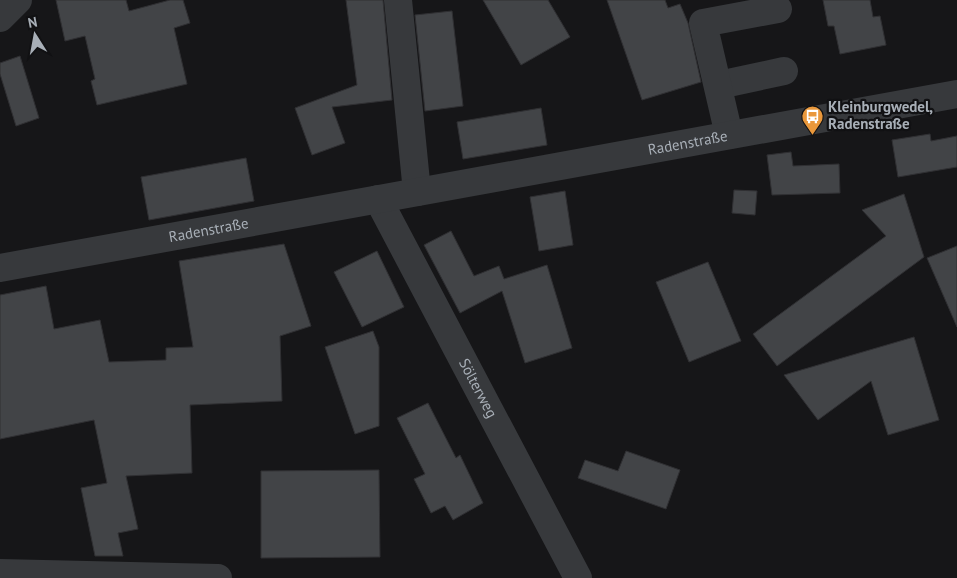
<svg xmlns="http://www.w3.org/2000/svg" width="957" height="578" font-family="'PT Sans',sans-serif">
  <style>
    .building { fill: #424447; stroke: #303033 }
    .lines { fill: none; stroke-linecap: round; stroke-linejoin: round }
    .minor { stroke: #37393c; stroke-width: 28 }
    .labels { text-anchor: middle; stroke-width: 4.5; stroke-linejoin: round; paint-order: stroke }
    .poi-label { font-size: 15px; font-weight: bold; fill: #a8afb7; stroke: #111113; text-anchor: start }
    .street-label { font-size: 15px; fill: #a8afb7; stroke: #111113 }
  </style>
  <rect width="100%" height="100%" fill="#161618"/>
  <g class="building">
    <path d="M 56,0 L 126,0 L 129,11 L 170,0 L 183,0 L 190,23 L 174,28 L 187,84 L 97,105 L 91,81 L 95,79 L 85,36 L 65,41 Z"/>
    <path d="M 346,0 L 383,0 L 392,100 L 332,107 L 345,143 L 312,155 L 295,108 L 357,85 Z"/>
    <path d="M 483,0 L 548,0 L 570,37 L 521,65 Z"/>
    <path d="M 607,0 L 665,0 L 668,8 L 680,4 L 688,23 L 701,82 L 642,100 Z"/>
    <path d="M 823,0 L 870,0 L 873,17 L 880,16 L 886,45 L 840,54 L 834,26 L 828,26 Z"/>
    <path d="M 452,11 L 463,106 L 425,111 L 415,15 Z"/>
    <path d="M 20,56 L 39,118 L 16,126 L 0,74 L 0,63 Z"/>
    <path d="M 541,108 L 547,145 L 463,159 L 457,122 Z"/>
    <path d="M 930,134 L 931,141 L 957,136 L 957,167 L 898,177 L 892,140 Z"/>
    <path d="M 791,152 L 793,166 L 839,164 L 840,193 L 772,195 L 767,155 Z"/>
    <path d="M 246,158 L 254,201 L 149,220 L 141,177 Z"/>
    <path d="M 734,190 L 757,191 L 755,215 L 732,213 Z"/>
    <path d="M 565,191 L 573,245 L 539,251 L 530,197 Z"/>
    <path d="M 904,194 L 924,257 L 777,366 L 753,334 L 886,236 L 862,210 Z"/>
    <path d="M 451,231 L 474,276 L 499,266 L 504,279 L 547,265 L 572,348 L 525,363 L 502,291 L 460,313 L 424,245 Z"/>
    <path d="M 284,244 L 311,326 L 280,336 L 282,401 L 190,405 L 192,473 L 126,476 L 138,529 L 118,533 L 123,556 L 95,556 L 81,488 L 107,483 L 94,420 L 0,439 L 0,295 L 46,286 L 54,329 L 100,320 L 109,362 L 166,360 L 166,348 L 193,347 L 179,261 Z"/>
    <path d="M 957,246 L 957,327 L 927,258 Z"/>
    <path d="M 377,251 L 404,307 L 362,327 L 334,272 Z"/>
    <path d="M 708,262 L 741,341 L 689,362 L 656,282 Z"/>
    <path d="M 373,331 L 379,347 L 379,426 L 355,434 L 325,347 Z"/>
    <path d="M 914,337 L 939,420 L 888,435 L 871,381 L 818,420 L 784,375 Z"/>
    <path d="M 428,403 L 456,458 L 460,455 L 483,503 L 453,520 L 445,506 L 431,513 L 414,479 L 425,474 L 397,418 Z"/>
    <path d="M 626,451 L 680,470 L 666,509 L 578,478 L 585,460 L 618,471 Z"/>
    <path d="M 379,470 L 380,557 L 261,558 L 261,471 Z"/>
  </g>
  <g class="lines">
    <g class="minor">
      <path d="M 398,0 L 417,192"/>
      <path d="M 0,18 L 18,0"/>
      <path d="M 719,85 L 784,71"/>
      <path d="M 729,135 L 703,23 L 778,9"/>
      <path id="s1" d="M 378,199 L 578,578"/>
      <path id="s2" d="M 0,268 L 957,94"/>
      <path d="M 0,573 L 218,578"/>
    </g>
  </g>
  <defs>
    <symbol id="bus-pin" viewBox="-11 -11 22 30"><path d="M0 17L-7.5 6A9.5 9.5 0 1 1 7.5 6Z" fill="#ea983b" stroke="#111113"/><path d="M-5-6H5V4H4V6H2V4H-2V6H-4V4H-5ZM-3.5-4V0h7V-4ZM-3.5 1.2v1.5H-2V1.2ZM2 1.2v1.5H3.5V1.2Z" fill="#fff"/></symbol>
  </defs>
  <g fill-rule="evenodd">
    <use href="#bus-pin" x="800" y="104" width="25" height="34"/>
  </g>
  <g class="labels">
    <g class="poi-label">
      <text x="828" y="112">Kleinburgwedel,<tspan x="828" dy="17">Radenstraße</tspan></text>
    </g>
    <g class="street-label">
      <text dy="5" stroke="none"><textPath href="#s2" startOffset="699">Radenstraße</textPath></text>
      <text dy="5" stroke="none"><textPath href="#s2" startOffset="212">Radenstraße</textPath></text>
      <text dy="5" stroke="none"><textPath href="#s1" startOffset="214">Sölterweg</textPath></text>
    </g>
  </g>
  <g transform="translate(35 35) rotate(349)" stroke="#111113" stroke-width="4" paint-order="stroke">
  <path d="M0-4L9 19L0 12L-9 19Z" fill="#a8afb7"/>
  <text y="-8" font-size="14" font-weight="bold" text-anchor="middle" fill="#a8afb7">N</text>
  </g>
</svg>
